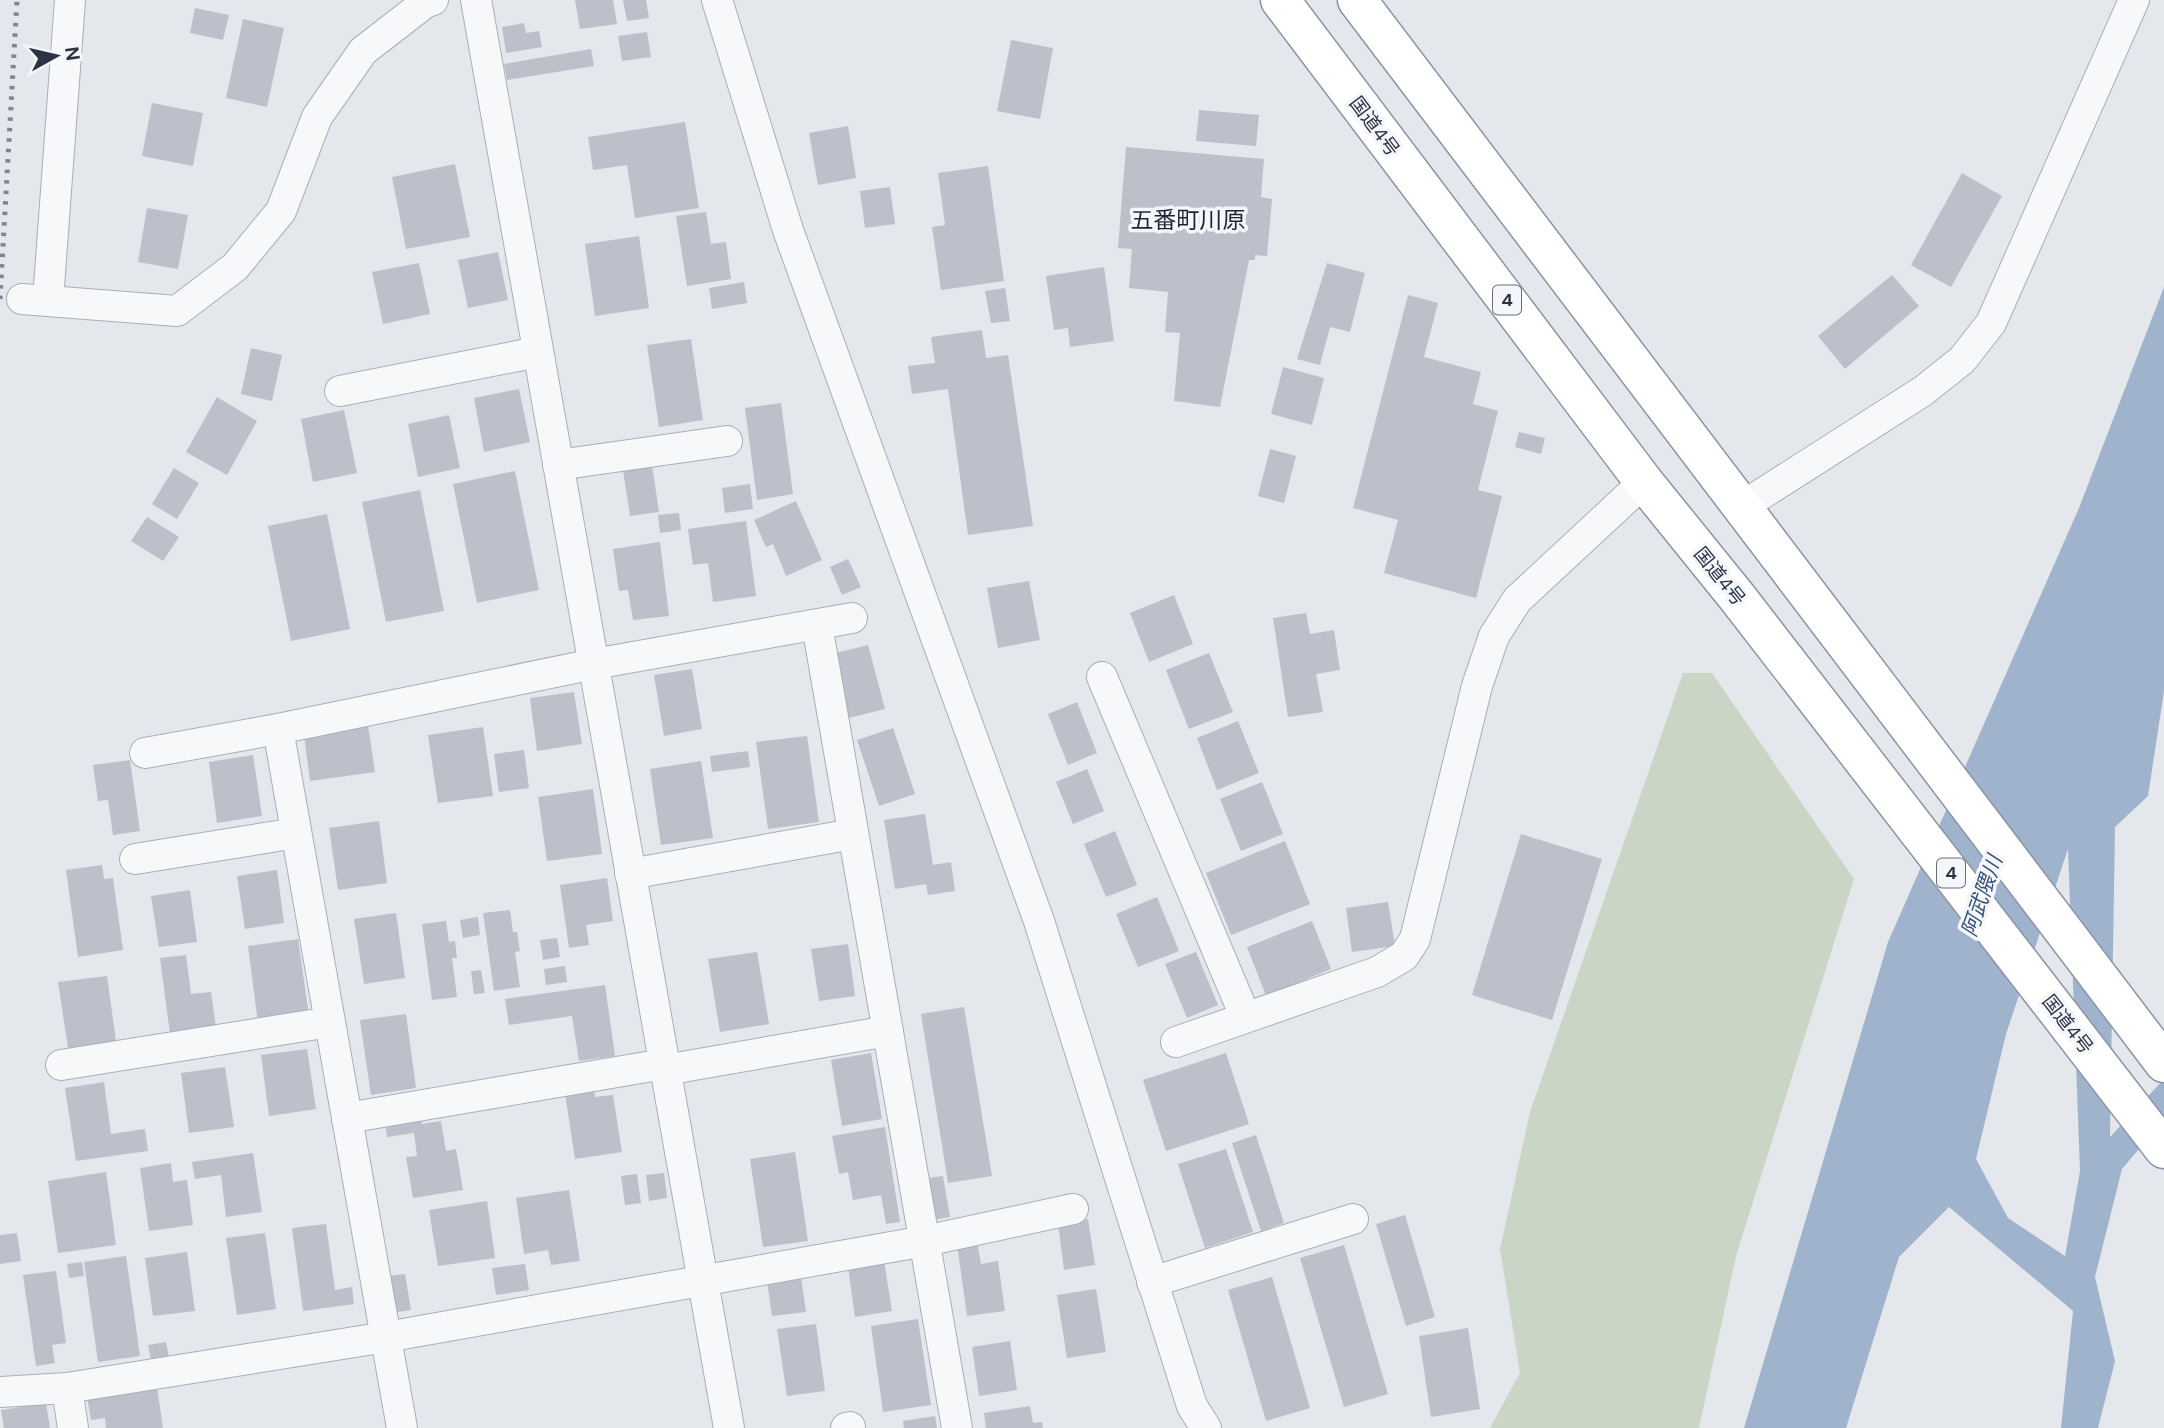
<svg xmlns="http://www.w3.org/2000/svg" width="2164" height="1428" font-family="'DM Sans','Noto Sans JP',sans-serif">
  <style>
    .green { fill: #c9d6c5 }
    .water { fill: #9fb4cc; fill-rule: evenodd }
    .building { fill: #bbc0ca }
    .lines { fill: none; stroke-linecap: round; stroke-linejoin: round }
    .minor-casing { stroke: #a9aeb7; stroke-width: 32 }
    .trunk-casing { stroke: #8b94a3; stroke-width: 41 }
    .minor { stroke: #f7f8fa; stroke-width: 30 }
    .trunk { stroke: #fff; stroke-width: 38 }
    .rail { stroke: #7d8696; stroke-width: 5; stroke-dasharray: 3.5 7; stroke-linecap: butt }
    .labels { text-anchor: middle; stroke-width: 7; stroke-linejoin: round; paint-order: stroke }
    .shield { fill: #f4f6f9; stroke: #676e7b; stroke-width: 2 }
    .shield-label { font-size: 18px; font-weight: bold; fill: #2b3445 }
    .street-label { font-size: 19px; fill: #2b3445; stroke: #f4f6f9 }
    .water-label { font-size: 21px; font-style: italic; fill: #34527a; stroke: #f4f6f9 }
    .quarter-label { font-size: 23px; fill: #1d2536; stroke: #f4f6f9 }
  </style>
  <rect width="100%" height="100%" fill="#e4e7ec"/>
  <path class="green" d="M 1683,673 L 1712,673 L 1854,879 L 1736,1256 L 1699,1428 L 1490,1428 L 1520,1373 L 1500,1249 L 1530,1112 Z"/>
  <path class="water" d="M 2164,287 L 2164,691 L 2148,796 L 2115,827 L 2110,1137 L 2164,1079 L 2164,1119 L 2122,1169 L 2095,1277 L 2115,1361 L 2098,1428 L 2061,1428 L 2073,1311 L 1949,1207 L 1899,1257 L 1846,1428 L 1744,1428 L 1888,942 L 2079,508 ZM 2068,849 L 2080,1171 L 2065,1256 L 2008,1218 L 1976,1159 L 2006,1034 Z"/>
  <g class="building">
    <path d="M 575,0 L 613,0 L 617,24 L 580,29 Z"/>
    <path d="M 623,0 L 646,0 L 649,18 L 627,21 Z"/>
    <path d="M 195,8 L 229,15 L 223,40 L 190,33 Z"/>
    <path d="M 243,19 L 284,28 L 267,107 L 226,98 Z"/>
    <path d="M 524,23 L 526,33 L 539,31 L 542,47 L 506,53 L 502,27 Z"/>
    <path d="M 647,32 L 651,57 L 622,61 L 618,36 Z"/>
    <path d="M 1011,40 L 1053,48 L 1040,119 L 997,111 Z"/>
    <path d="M 591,49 L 594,66 L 507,80 L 504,64 Z"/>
    <path d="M 152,103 L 203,113 L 193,166 L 142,156 Z"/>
    <path d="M 1199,110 L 1259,115 L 1256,146 L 1196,141 Z"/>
    <path d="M 685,122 L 699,208 L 635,218 L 627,165 L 593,170 L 588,137 Z"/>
    <path d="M 848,126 L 856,178 L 818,185 L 809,133 Z"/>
    <path d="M 1126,147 L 1264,159 L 1261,197 L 1272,199 L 1267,256 L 1255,255 L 1255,260 L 1249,260 L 1220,407 L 1174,401 L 1180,333 L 1165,332 L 1168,292 L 1129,288 L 1132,249 L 1118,248 Z"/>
    <path d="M 455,164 L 470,237 L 406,249 L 392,177 Z"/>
    <path d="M 988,166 L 1004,281 L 941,290 L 932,227 L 945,225 L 938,173 Z"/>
    <path d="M 1962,173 L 2002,196 L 1951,287 L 1911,265 Z"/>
    <path d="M 890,187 L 895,224 L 865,228 L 860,191 Z"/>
    <path d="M 147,208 L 188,215 L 178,269 L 138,262 Z"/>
    <path d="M 706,212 L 711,244 L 726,242 L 731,279 L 687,286 L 676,216 Z"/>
    <path d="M 639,236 L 649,308 L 595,316 L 585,244 Z"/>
    <path d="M 498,252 L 508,300 L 468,308 L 458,260 Z"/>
    <path d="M 419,263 L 430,314 L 383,324 L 372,272 Z"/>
    <path d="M 1327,263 L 1365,273 L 1350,332 L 1330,327 L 1320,365 L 1297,359 Z"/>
    <path d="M 1104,267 L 1114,341 L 1070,347 L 1068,328 L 1054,330 L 1046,276 Z"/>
    <path d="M 1892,275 L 1919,306 L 1845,369 L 1818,336 Z"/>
    <path d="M 744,282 L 747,303 L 712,309 L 709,288 Z"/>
    <path d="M 1005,288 L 1010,321 L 991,323 L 985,291 Z"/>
    <path d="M 1408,295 L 1438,303 L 1424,357 L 1481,372 L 1473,404 L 1498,411 L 1478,490 L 1502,496 L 1476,598 L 1384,573 L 1398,520 L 1353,508 Z"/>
    <path d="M 982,330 L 986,358 L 1008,355 L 1033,526 L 968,535 L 948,389 L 912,394 L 908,366 L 935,363 L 931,337 Z"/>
    <path d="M 691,339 L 703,420 L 659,427 L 647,345 Z"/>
    <path d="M 251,348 L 282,355 L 272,401 L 241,394 Z"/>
    <path d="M 1283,367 L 1324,378 L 1312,425 L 1271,414 Z"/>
    <path d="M 519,389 L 530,442 L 484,452 L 474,398 Z"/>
    <path d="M 217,397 L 257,421 L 227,475 L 186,452 Z"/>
    <path d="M 781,403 L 793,494 L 757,500 L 745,408 Z"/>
    <path d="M 344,410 L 357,473 L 313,482 L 301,419 Z"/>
    <path d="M 449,415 L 460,468 L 418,477 L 408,424 Z"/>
    <path d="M 1519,432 L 1545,438 L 1541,454 L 1515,447 Z"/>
    <path d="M 1270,449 L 1296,456 L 1284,503 L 1258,496 Z"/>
    <path d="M 652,465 L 659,512 L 630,516 L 623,470 Z"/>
    <path d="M 174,468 L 199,483 L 177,519 L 152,504 Z"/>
    <path d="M 515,471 L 539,590 L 477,603 L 453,484 Z"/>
    <path d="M 750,484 L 753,509 L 725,513 L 722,488 Z"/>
    <path d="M 420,490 L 444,611 L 386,622 L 362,502 Z"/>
    <path d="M 796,501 L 822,560 L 786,576 L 773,544 L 766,547 L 754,520 Z"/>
    <path d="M 679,513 L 681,530 L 660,533 L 658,515 Z"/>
    <path d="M 327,514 L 350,629 L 291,641 L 268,526 Z"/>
    <path d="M 147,517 L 179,537 L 163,561 L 131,541 Z"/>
    <path d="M 746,521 L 756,596 L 713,602 L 708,563 L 693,565 L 688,529 Z"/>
    <path d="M 660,542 L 669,616 L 633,620 L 628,590 L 619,591 L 613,549 Z"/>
    <path d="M 848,559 L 861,587 L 842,595 L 830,567 Z"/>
    <path d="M 1029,581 L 1040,640 L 998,648 L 987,588 Z"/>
    <path d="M 1174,595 L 1193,644 L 1149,662 L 1130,613 Z"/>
    <path d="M 1306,613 L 1310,634 L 1334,630 L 1340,670 L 1316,674 L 1323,712 L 1288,717 L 1273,618 Z"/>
    <path d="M 868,645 L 885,709 L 849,718 L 832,654 Z"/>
    <path d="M 1209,653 L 1233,712 L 1189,729 L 1166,670 Z"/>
    <path d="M 692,669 L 702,729 L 664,736 L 654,675 Z"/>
    <path d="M 574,692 L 582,744 L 537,751 L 530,698 Z"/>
    <path d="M 1077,702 L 1097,753 L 1068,765 L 1048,714 Z"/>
    <path d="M 1238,721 L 1259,773 L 1217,790 L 1197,738 Z"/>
    <path d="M 368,726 L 375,772 L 310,781 L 304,735 Z"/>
    <path d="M 483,727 L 493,796 L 438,803 L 428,735 Z"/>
    <path d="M 893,728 L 915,794 L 879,806 L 857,740 Z"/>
    <path d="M 807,736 L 819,822 L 768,829 L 756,742 Z"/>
    <path d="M 524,750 L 529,788 L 499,792 L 494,754 Z"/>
    <path d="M 748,751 L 750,767 L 712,772 L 710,756 Z"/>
    <path d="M 253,755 L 262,816 L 217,823 L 209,762 Z"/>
    <path d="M 130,760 L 140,831 L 113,835 L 108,800 L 98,801 L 93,765 Z"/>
    <path d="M 701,761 L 713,838 L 661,845 L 650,769 Z"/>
    <path d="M 1087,769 L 1104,811 L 1073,824 L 1056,782 Z"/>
    <path d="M 1262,782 L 1283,834 L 1241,851 L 1220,799 Z"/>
    <path d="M 593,789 L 602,854 L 547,861 L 538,797 Z"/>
    <path d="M 925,814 L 933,865 L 951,862 L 955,891 L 928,895 L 926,884 L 895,889 L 884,820 Z"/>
    <path d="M 379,821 L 387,883 L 338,890 L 329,828 Z"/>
    <path d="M 1115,831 L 1137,885 L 1106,897 L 1084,844 Z"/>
    <path d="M 1521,834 L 1602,859 L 1552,1020 L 1472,995 Z"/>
    <path d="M 1285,841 L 1310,904 L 1231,935 L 1206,873 Z"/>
    <path d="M 102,865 L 104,879 L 113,878 L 123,950 L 78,957 L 66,870 Z"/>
    <path d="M 277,870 L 284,923 L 245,929 L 237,876 Z"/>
    <path d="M 607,878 L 613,921 L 586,925 L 589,945 L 569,948 L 560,885 Z"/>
    <path d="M 190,890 L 197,942 L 159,947 L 151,896 Z"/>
    <path d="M 1157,897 L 1179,951 L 1138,967 L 1116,914 Z"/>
    <path d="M 1388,902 L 1395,946 L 1352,952 L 1346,908 Z"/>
    <path d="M 510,910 L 513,932 L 517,932 L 520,951 L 515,952 L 520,987 L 494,991 L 483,913 Z"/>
    <path d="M 396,913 L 405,978 L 364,984 L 354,919 Z"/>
    <path d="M 478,917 L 480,935 L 463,938 L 460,920 Z"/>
    <path d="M 446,921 L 449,942 L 455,941 L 457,958 L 452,958 L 457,997 L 432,1000 L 422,924 Z"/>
    <path d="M 1312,921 L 1331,969 L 1266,996 L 1247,947 Z"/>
    <path d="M 557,938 L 560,957 L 543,960 L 540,940 Z"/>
    <path d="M 298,939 L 309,1016 L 258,1023 L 248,946 Z"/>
    <path d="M 848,944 L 855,996 L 819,1001 L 811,949 Z"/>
    <path d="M 757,952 L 769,1024 L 720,1032 L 708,959 Z"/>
    <path d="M 1196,952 L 1218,1005 L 1187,1018 L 1165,964 Z"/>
    <path d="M 186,955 L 191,994 L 211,992 L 216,1027 L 170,1034 L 160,958 Z"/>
    <path d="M 565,966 L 567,982 L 546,985 L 544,969 Z"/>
    <path d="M 481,970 L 485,993 L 474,994 L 471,971 Z"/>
    <path d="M 107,976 L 116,1041 L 68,1048 L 58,982 Z"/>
    <path d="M 605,985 L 615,1056 L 579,1061 L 572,1016 L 509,1025 L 505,999 Z"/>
    <path d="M 964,1007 L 992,1176 L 948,1183 L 921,1014 Z"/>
    <path d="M 406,1014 L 416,1088 L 371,1095 L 360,1020 Z"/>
    <path d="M 307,1049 L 316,1109 L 269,1116 L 261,1055 Z"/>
    <path d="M 871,1053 L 882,1119 L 842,1126 L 831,1060 Z"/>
    <path d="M 1226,1053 L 1249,1124 L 1166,1151 L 1143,1080 Z"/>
    <path d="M 225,1067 L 234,1127 L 189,1133 L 181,1073 Z"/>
    <path d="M 104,1082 L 111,1134 L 145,1129 L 148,1151 L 76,1161 L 65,1088 Z"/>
    <path d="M 594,1089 L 595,1097 L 613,1095 L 622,1152 L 575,1159 L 565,1093 Z"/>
    <path d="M 421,1116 L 422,1124 L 441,1121 L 446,1151 L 456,1149 L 463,1190 L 413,1198 L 406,1157 L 417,1156 L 414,1133 L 387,1137 L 385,1122 Z"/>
    <path d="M 885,1127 L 900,1222 L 886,1224 L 881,1195 L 853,1200 L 848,1172 L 839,1174 L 832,1136 Z"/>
    <path d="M 1256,1135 L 1284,1223 L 1261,1231 L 1232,1143 Z"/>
    <path d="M 1226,1149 L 1253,1232 L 1205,1248 L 1178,1164 Z"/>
    <path d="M 795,1152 L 808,1241 L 763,1247 L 750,1159 Z"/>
    <path d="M 253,1153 L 262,1212 L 226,1217 L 221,1175 L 195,1179 L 192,1162 Z"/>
    <path d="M 171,1163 L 173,1182 L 187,1180 L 193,1225 L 149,1231 L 140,1168 Z"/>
    <path d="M 106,1172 L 116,1245 L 58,1253 L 48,1181 Z"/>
    <path d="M 664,1173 L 667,1198 L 649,1201 L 646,1175 Z"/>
    <path d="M 637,1174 L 641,1203 L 625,1205 L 621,1176 Z"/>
    <path d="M 943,1176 L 950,1217 L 933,1220 L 926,1178 Z"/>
    <path d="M 569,1190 L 580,1261 L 551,1265 L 548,1250 L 524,1254 L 516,1198 Z"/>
    <path d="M 487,1201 L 495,1258 L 438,1266 L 429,1210 Z"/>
    <path d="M 1405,1215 L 1435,1317 L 1406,1326 L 1376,1224 Z"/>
    <path d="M 1088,1219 L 1095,1265 L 1064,1270 L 1058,1223 Z"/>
    <path d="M 326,1224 L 335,1290 L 352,1287 L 354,1304 L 303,1311 L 292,1228 Z"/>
    <path d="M 17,1233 L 21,1261 L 0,1264 L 0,1235 Z"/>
    <path d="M 265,1233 L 276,1309 L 237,1315 L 226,1238 Z"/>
    <path d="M 977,1241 L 981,1264 L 998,1261 L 1005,1311 L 967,1316 L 957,1244 Z"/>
    <path d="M 1344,1245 L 1388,1394 L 1344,1407 L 1300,1258 Z"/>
    <path d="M 187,1252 L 195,1311 L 153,1316 L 145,1258 Z"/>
    <path d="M 126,1256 L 140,1356 L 98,1362 L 84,1262 Z"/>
    <path d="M 884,1261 L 892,1311 L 855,1317 L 848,1267 Z"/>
    <path d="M 82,1262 L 84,1276 L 69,1278 L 67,1264 Z"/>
    <path d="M 525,1264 L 529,1290 L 496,1295 L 492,1268 Z"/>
    <path d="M 56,1271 L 66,1343 L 52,1345 L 55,1363 L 36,1366 L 23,1275 Z"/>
    <path d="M 405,1274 L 411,1310 L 392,1313 L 387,1276 Z"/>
    <path d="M 801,1277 L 806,1312 L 772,1316 L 767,1281 Z"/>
    <path d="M 1272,1277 L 1310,1408 L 1266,1421 L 1228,1290 Z"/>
    <path d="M 1096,1289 L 1106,1352 L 1067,1358 L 1057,1295 Z"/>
    <path d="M 918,1319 L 931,1405 L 883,1412 L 871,1326 Z"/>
    <path d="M 816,1324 L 825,1391 L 787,1396 L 777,1329 Z"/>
    <path d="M 1468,1328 L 1480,1409 L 1431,1417 L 1419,1336 Z"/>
    <path d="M 1010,1341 L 1017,1390 L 979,1396 L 972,1347 Z"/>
    <path d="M 166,1342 L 169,1357 L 151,1360 L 148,1345 Z"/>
    <path d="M 157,1387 L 163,1428 L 106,1428 L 105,1418 L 91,1420 L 87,1397 Z"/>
    <path d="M 46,1403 L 50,1428 L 4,1428 L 1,1410 Z"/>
    <path d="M 1030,1406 L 1033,1423 L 1042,1422 L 1043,1428 L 986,1428 L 984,1413 Z"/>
    <path d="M 935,1416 L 937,1428 L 904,1428 L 903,1421 Z"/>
  </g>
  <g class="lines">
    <defs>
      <g id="minor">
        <path d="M 476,0 L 729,1428"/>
        <path d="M 717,0 L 788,230 L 1039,921 L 1192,1406 L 1206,1428"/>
        <path d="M 22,299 L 177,311 L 235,267 L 281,211 L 317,117 L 363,51 L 425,3 L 433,0"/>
        <path d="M 48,300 L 70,0"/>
        <path d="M 340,391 L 538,352"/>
        <path d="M 558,465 L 727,441"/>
        <path d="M 1743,506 L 1923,391 L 1962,360 L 1991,323 L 2134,0"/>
        <path d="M 817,625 L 957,1428"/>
        <path d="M 1102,677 L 1245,1016"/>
        <path d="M 278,729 L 402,1428"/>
        <path d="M 145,753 L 278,729 L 594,664 L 852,618"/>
        <path d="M 135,859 L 296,833"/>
        <path d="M 630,874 L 853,834"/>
        <path d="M 1176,1042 L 1377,972 L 1404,956 L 1415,939 L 1477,686 L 1494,636 L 1517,600 L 1644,482"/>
        <path d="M 61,1065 L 330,1022"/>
        <path d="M 665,1070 L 888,1031"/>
        <path d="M 347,1118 L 664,1064"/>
        <path d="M 1152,1282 L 1353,1219"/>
        <path d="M 67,1388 L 73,1428"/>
        <path d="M 0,1392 L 67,1388 L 386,1337 L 925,1241 L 1073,1209"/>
        <path d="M 846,1428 L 850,1427"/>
      </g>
      <g id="trunk">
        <path d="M 1280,0 L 1644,482 L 1737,597 L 2164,1149"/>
        <path d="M 1357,0 L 2164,1063"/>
      </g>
    </defs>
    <use href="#minor" class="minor-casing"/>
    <use href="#trunk" class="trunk-casing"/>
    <use href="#minor" class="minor"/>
    <use href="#trunk" class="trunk"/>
    <path class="rail" d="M 0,299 L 17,0"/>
  </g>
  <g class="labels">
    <g class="shield">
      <rect x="1493" y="285.5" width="28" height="29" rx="5"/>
      <rect x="1937" y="858.5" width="28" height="29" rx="5"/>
    </g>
    <g class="shield-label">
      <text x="1507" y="306">4</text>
      <text x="1951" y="879">4</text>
    </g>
    <g class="street-label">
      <text transform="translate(1375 126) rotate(53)" y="7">国道4号</text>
      <text transform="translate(1720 576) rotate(51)" y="7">国道4号</text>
      <text transform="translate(2068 1024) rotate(52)" y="7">国道4号</text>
    </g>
    <g class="water-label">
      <text transform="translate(1982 896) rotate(-71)" y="7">阿武隈川</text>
    </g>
    <g class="quarter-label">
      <text x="1188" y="228">五番町川原</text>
    </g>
  </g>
  <g transform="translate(56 56) rotate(82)" stroke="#f4f6f9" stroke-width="5" paint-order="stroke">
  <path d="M0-5L12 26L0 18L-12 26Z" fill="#2b3445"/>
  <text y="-10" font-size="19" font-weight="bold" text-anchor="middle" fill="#2b3445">N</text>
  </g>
</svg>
